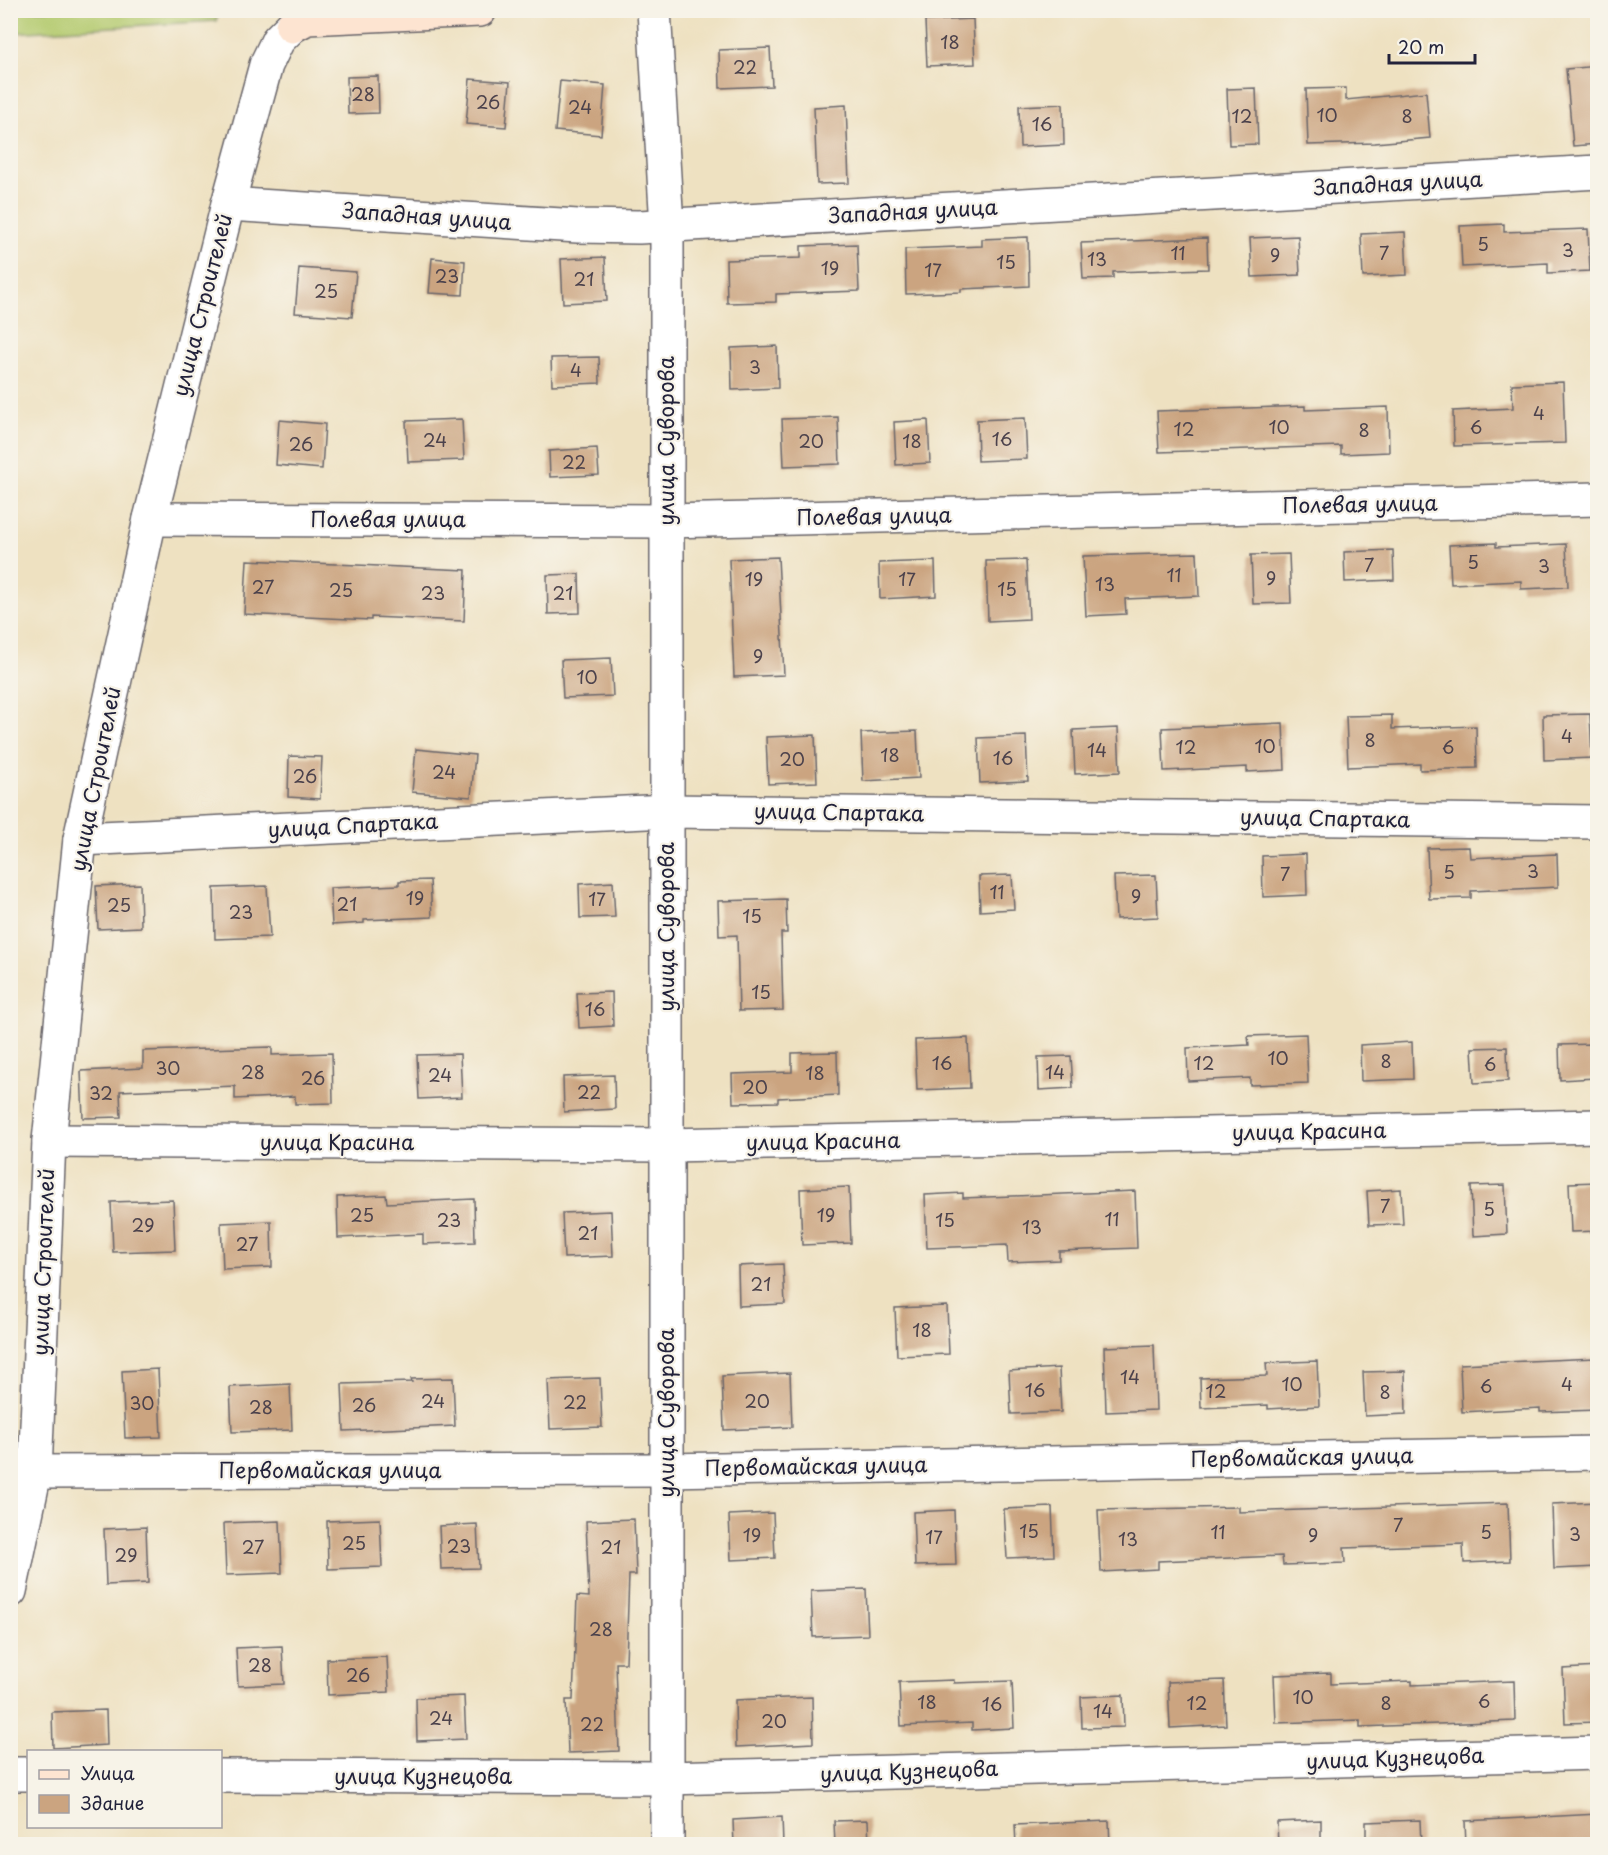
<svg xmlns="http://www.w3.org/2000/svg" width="1608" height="1855" font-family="'Playpen Sans',sans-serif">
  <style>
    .green { fill: #b4ca6e; stroke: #6b7654; stroke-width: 1.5 }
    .building { fill: #cba480 }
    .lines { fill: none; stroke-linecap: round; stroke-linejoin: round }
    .street-casing { stroke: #69656a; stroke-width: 36 }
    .secondary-casing { stroke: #69656a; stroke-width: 36 }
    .street { stroke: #fff; stroke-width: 33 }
    .secondary { stroke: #fde4d1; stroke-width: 33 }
    .labels { text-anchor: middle; stroke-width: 4.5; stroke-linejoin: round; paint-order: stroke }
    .number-label { font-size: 18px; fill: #4c424c }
    .street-label { font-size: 21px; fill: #22223b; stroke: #f7f3e8 }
  </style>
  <rect width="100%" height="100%" fill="#f7f3e8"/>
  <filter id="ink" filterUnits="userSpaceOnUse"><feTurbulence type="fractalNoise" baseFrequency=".0167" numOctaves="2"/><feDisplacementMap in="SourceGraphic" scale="12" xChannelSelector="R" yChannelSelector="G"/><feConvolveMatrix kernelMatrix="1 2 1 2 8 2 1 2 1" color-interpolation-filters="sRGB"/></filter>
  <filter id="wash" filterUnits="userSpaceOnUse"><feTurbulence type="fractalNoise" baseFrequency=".008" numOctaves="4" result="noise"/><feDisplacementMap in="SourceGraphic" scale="24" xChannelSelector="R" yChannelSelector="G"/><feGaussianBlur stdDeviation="1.35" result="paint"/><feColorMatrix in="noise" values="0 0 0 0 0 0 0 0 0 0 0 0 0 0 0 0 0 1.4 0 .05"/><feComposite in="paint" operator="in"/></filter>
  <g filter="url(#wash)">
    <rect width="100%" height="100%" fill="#eee1c1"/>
    <path class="green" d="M 11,10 L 219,10 L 219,11 L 216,21 L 11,33 Z"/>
    <g id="blocks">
      <g class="building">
        <path d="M 973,19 L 975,64 L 927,66 L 925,21 Z"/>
        <path d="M 770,48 L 772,86 L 720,88 L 719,50 Z"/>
        <path d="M 1598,66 L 1598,144 L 1573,146 L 1566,69 Z"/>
        <path d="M 378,76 L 379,113 L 348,114 L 347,77 Z"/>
        <path d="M 470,79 L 510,82 L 506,127 L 466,124 Z"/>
        <path d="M 560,81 L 605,85 L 601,135 L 555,131 Z"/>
        <path d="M 1256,88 L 1258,144 L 1229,145 L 1227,89 Z"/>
        <path d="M 1346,88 L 1346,100 L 1426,92 L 1430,138 L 1375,143 L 1308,145 L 1306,89 Z"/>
        <path d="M 1063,104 L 1064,145 L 1020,147 L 1019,106 Z"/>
        <path d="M 846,105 L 849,183 L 817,184 L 814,107 Z"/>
        <path d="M 1504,224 L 1504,232 L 1588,229 L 1590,271 L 1548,273 L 1548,263 L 1462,267 L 1460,226 Z"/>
        <path d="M 1405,232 L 1407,275 L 1363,277 L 1361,234 Z"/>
        <path d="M 1298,236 L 1300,275 L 1252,277 L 1250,238 Z"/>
        <path d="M 1028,237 L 1029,286 L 961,289 L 961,292 L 906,294 L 905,249 L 982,246 L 982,239 Z"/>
        <path d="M 1207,238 L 1208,269 L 1113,272 L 1113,278 L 1083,279 L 1081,243 Z"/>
        <path d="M 857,244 L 859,291 L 776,294 L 776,302 L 727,303 L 726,260 L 801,258 L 801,246 Z"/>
        <path d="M 605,257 L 607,301 L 563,303 L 561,259 Z"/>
        <path d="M 432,258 L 465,261 L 463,295 L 429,293 Z"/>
        <path d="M 299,268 L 356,272 L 352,317 L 295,313 Z"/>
        <path d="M 777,346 L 778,388 L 732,390 L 731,348 Z"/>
        <path d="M 599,357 L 600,383 L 552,385 L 551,358 Z"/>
        <path d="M 1563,382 L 1565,443 L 1454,446 L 1453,411 L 1513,408 L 1512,384 Z"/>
        <path d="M 1305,406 L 1305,410 L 1388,407 L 1389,452 L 1341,454 L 1341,446 L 1159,452 L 1157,411 Z"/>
        <path d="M 838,417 L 840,464 L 784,466 L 782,419 Z"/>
        <path d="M 1025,418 L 1027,459 L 978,461 L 977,420 Z"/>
        <path d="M 462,419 L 464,460 L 408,462 L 406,421 Z"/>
        <path d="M 279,420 L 325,424 L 322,469 L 276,465 Z"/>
        <path d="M 928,420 L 930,463 L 896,465 L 894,422 Z"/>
        <path d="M 597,448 L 599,475 L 550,477 L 549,451 Z"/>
        <path d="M 1496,543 L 1496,547 L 1566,544 L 1568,587 L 1521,589 L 1521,581 L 1451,584 L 1449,545 Z"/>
        <path d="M 1393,550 L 1394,580 L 1345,582 L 1344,552 Z"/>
        <path d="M 1197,553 L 1199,596 L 1125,599 L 1126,614 L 1086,616 L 1083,556 Z"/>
        <path d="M 1289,554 L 1291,603 L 1253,604 L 1251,555 Z"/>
        <path d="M 778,557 L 784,675 L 734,677 L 729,559 Z"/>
        <path d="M 247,560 L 466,570 L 464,621 L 371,617 L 371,620 L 244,614 Z"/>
        <path d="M 1026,560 L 1029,619 L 988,621 L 986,561 Z"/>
        <path d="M 935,561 L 936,596 L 880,599 L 879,563 Z"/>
        <path d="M 579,574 L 580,613 L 548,614 L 547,575 Z"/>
        <path d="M 611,658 L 613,696 L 563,698 L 561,660 Z"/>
        <path d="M 1590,714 L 1592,758 L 1544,760 L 1543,715 Z"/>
        <path d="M 1392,715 L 1392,729 L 1476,726 L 1477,768 L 1420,770 L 1420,764 L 1348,767 L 1346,716 Z"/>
        <path d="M 1283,723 L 1285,770 L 1247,772 L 1247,767 L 1164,771 L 1162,728 Z"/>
        <path d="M 1118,728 L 1120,772 L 1075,774 L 1073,730 Z"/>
        <path d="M 917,731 L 919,778 L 863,781 L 861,733 Z"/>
        <path d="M 815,735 L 817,782 L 768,784 L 766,737 Z"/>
        <path d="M 1026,736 L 1028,781 L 980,783 L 978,738 Z"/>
        <path d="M 416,749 L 475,755 L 471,797 L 412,792 Z"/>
        <path d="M 289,756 L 322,757 L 320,799 L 288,797 Z"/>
        <path d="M 1469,847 L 1470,858 L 1557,854 L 1558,887 L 1471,891 L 1471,898 L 1429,899 L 1427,848 Z"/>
        <path d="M 1306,854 L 1307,895 L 1263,897 L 1262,856 Z"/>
        <path d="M 1012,875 L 1014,909 L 980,911 L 979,876 Z"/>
        <path d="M 1156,875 L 1158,917 L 1116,919 L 1114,876 Z"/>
        <path d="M 430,880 L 432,917 L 364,920 L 364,923 L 332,925 L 330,888 L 399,885 L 399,881 Z"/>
        <path d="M 613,882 L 615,917 L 580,918 L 579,884 Z"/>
        <path d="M 140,884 L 141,927 L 98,929 L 96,886 Z"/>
        <path d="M 267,886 L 270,937 L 215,939 L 214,888 Z"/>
        <path d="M 786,899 L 787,933 L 781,933 L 783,1010 L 739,1011 L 737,935 L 719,936 L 718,901 Z"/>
        <path d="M 612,992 L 613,1026 L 579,1028 L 577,993 Z"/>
        <path d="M 1306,1034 L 1308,1083 L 1250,1085 L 1250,1078 L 1188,1081 L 1187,1048 L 1249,1045 L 1248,1036 Z"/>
        <path d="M 968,1038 L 970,1088 L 917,1090 L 915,1040 Z"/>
        <path d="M 1412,1042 L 1413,1079 L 1361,1081 L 1360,1045 Z"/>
        <path d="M 1593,1044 L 1595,1078 L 1560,1080 L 1559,1045 Z"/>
        <path d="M 272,1047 L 272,1055 L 332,1053 L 333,1103 L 295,1104 L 295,1096 L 235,1099 L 235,1086 L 120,1091 L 121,1117 L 83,1118 L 81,1071 L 143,1068 L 143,1051 Z"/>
        <path d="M 1507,1047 L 1508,1081 L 1474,1083 L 1472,1048 Z"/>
        <path d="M 837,1052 L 838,1095 L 778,1098 L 778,1102 L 733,1103 L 732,1074 L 792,1072 L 792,1053 Z"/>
        <path d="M 460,1054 L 462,1097 L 419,1099 L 417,1055 Z"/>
        <path d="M 1071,1056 L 1073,1088 L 1039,1090 L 1038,1057 Z"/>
        <path d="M 614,1075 L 615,1109 L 564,1112 L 563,1077 Z"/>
        <path d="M 1598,1182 L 1598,1231 L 1571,1232 L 1569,1183 Z"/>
        <path d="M 1505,1185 L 1507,1234 L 1473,1236 L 1471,1186 Z"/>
        <path d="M 849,1187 L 851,1243 L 802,1245 L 800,1189 Z"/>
        <path d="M 1401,1189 L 1403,1224 L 1369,1225 L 1367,1191 Z"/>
        <path d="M 1135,1191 L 1137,1248 L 1059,1251 L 1059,1260 L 1008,1262 L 1007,1245 L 927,1248 L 925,1195 L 963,1193 L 963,1198 Z"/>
        <path d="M 386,1195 L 387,1203 L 474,1199 L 475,1242 L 423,1244 L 423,1234 L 338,1238 L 337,1197 Z"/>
        <path d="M 173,1200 L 175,1250 L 113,1252 L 111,1202 Z"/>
        <path d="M 611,1211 L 613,1256 L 564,1258 L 562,1213 Z"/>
        <path d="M 271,1221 L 272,1267 L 223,1269 L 221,1223 Z"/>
        <path d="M 783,1264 L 785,1304 L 739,1306 L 738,1266 Z"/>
        <path d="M 947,1306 L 949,1354 L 897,1356 L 895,1308 Z"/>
        <path d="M 1154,1345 L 1156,1410 L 1106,1412 L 1104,1347 Z"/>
        <path d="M 1595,1358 L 1597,1410 L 1540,1412 L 1540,1408 L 1462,1412 L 1460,1364 Z"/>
        <path d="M 1317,1361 L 1319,1406 L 1268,1409 L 1268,1405 L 1201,1408 L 1200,1378 L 1267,1376 L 1266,1363 Z"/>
        <path d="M 1059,1368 L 1061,1412 L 1011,1414 L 1009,1371 Z"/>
        <path d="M 158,1369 L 161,1437 L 125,1438 L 122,1371 Z"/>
        <path d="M 1405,1371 L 1406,1414 L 1365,1416 L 1363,1372 Z"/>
        <path d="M 790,1373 L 792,1427 L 724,1430 L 722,1376 Z"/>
        <path d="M 453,1378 L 455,1426 L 344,1431 L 342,1384 L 412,1382 L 411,1379 Z"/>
        <path d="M 600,1378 L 602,1427 L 550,1429 L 548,1380 Z"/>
        <path d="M 290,1384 L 292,1430 L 232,1432 L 230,1387 Z"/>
        <path d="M 1598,1502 L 1598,1567 L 1554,1569 L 1552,1504 Z"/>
        <path d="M 1508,1503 L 1510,1561 L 1464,1563 L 1463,1544 L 1344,1548 L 1345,1563 L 1283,1565 L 1282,1556 L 1158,1561 L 1158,1569 L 1101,1572 L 1098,1510 L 1239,1507 L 1239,1512 Z"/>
        <path d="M 1052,1507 L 1054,1556 L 1007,1558 L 1004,1509 Z"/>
        <path d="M 954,1510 L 956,1565 L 915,1566 L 913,1512 Z"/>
        <path d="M 773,1513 L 775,1558 L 731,1560 L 729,1515 Z"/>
        <path d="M 380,1519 L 382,1567 L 328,1569 L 327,1521 Z"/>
        <path d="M 634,1519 L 636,1575 L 629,1575 L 626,1663 L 616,1663 L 619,1751 L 568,1753 L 566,1700 L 573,1700 L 577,1596 L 589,1597 L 586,1521 Z"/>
        <path d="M 280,1521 L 282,1573 L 226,1575 L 224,1523 Z"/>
        <path d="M 477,1524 L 479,1568 L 441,1569 L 439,1526 Z"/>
        <path d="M 146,1527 L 148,1583 L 106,1585 L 104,1529 Z"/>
        <path d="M 866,1589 L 868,1635 L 813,1637 L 811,1591 Z"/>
        <path d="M 282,1646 L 284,1684 L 238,1686 L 236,1648 Z"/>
        <path d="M 387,1657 L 389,1692 L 328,1695 L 327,1659 Z"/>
        <path d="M 1598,1667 L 1598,1722 L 1565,1723 L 1563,1669 Z"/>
        <path d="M 1331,1673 L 1331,1684 L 1412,1681 L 1412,1685 L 1514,1681 L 1515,1721 L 1360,1727 L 1360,1720 L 1276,1723 L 1274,1675 Z"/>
        <path d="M 954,1680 L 954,1683 L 1012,1681 L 1014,1728 L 972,1730 L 972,1723 L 901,1726 L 899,1682 Z"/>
        <path d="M 1224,1680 L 1226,1725 L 1170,1728 L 1168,1682 Z"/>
        <path d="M 1123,1695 L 1124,1727 L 1082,1728 L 1081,1697 Z"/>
        <path d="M 464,1696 L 466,1739 L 417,1741 L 416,1698 Z"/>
        <path d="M 812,1697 L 813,1743 L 736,1747 L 735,1700 Z"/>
        <path d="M 106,1710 L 107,1745 L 53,1748 L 52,1712 Z"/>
        <path d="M 1598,1814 L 1598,1845 L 1466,1845 L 1465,1821 Z"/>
        <path d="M 782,1817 L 783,1845 L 734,1845 L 733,1820 Z"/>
        <path d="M 868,1820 L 869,1845 L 835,1845 L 834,1821 Z"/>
        <path d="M 1321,1820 L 1321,1845 L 1278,1845 L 1277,1822 Z"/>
        <path d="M 1420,1820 L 1421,1845 L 1366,1845 L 1366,1822 Z"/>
        <path d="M 1109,1821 L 1110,1845 L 1016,1845 L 1015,1825 Z"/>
      </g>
    </g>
  </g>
  <g filter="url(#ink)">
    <use href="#blocks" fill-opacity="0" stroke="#69656a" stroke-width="1.5"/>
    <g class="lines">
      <defs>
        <g id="street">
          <path d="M 654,10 L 667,226 L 667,1844"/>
          <path d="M 228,204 L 578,226 L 639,227 L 1598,172"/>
          <path d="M 150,519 L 667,521 L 1598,499"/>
          <path d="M 80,839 L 667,811 L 1598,822"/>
          <path d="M 49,1141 L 667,1145 L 1598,1126"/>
          <path d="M 35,1472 L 667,1470 L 1598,1453"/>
          <path d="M 10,1591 L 35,1472 L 49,1141 L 80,839 L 150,519 L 228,204 L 266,65 L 278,40 L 292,26"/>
          <path d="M 10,1774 L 28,1774"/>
          <path d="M 220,1776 L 667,1778 L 1598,1753"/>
        </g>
        <path id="secondary" d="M 292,26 L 307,18 L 480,10"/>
      </defs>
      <use href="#street" class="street-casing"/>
      <use href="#secondary" class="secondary-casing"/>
      <use href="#street" class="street"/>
      <use href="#secondary" class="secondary"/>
    </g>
  </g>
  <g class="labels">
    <g class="number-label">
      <text x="950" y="49">18</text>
      <text x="745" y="74">22</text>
      <text x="363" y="101">28</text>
      <text x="488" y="109">26</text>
      <text x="580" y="114">24</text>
      <text x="1327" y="122">10</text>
      <text x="1242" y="123">12</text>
      <text x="1407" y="123">8</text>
      <text x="1042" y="131">16</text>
      <text x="1483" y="251">5</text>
      <text x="1568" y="257">3</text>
      <text x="1178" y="260">11</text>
      <text x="1384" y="260">7</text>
      <text x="1275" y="262">9</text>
      <text x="1097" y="266">13</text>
      <text x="1006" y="269">15</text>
      <text x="830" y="275">19</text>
      <text x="933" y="277">17</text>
      <text x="447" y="283">23</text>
      <text x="584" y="286">21</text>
      <text x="326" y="298">25</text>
      <text x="755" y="374">3</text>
      <text x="576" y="377">4</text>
      <text x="1539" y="420">4</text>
      <text x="1279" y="434">10</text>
      <text x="1476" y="434">6</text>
      <text x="1184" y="436">12</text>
      <text x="1364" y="437">8</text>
      <text x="1002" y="446">16</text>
      <text x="435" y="447">24</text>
      <text x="811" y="448">20</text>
      <text x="912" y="448">18</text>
      <text x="301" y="451">26</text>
      <text x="574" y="469">22</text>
      <text x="1473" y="569">5</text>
      <text x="1369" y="572">7</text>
      <text x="1544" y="573">3</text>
      <text x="1174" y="582">11</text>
      <text x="1271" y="585">9</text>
      <text x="754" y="586">19</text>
      <text x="907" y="586">17</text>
      <text x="1105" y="591">13</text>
      <text x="263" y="594">27</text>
      <text x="1007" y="596">15</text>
      <text x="341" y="597">25</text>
      <text x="433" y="600">23</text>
      <text x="563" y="600">21</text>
      <text x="758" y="663">9</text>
      <text x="587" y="684">10</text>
      <text x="1567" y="743">4</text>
      <text x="1370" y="747">8</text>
      <text x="1265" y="753">10</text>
      <text x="1186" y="754">12</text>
      <text x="1448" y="754">6</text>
      <text x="1097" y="757">14</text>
      <text x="890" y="762">18</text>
      <text x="1003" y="765">16</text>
      <text x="792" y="766">20</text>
      <text x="444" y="779">24</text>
      <text x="305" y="783">26</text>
      <text x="1533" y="878">3</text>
      <text x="1449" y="879">5</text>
      <text x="1285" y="881">7</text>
      <text x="997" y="899">11</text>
      <text x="1136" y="903">9</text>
      <text x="415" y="905">19</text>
      <text x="597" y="906">17</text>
      <text x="347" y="911">21</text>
      <text x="119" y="912">25</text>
      <text x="241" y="919">23</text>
      <text x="752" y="923">15</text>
      <text x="761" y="999">15</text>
      <text x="595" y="1016">16</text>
      <text x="1278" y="1065">10</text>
      <text x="1386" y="1068">8</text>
      <text x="942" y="1070">16</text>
      <text x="1204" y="1070">12</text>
      <text x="1490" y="1071">6</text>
      <text x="168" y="1075">30</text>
      <text x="253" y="1079">28</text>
      <text x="1055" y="1079">14</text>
      <text x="815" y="1080">18</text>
      <text x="440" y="1082">24</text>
      <text x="313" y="1085">26</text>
      <text x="755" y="1094">20</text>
      <text x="589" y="1099">22</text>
      <text x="101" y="1100">32</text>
      <text x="1385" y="1213">7</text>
      <text x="1489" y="1216">5</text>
      <text x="362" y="1222">25</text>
      <text x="826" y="1222">19</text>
      <text x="1112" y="1226">11</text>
      <text x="449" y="1227">23</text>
      <text x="945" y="1227">15</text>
      <text x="143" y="1232">29</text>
      <text x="1032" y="1234">13</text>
      <text x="588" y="1240">21</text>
      <text x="247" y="1251">27</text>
      <text x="761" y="1291">21</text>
      <text x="922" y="1337">18</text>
      <text x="1130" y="1384">14</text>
      <text x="1292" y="1391">10</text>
      <text x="1567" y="1391">4</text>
      <text x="1486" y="1393">6</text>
      <text x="1035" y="1397">16</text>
      <text x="1216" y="1398">12</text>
      <text x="1385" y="1399">8</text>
      <text x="433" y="1408">24</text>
      <text x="757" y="1408">20</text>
      <text x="575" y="1409">22</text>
      <text x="142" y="1410">30</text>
      <text x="364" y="1412">26</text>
      <text x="261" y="1414">28</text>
      <text x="1398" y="1532">7</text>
      <text x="1029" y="1538">15</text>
      <text x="1218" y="1539">11</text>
      <text x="1486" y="1539">5</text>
      <text x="1575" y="1541">3</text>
      <text x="752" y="1542">19</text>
      <text x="1313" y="1542">9</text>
      <text x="934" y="1544">17</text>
      <text x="1128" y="1546">13</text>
      <text x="354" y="1550">25</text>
      <text x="459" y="1553">23</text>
      <text x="253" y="1554">27</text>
      <text x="611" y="1554">21</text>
      <text x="126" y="1562">29</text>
      <text x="601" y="1636">28</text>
      <text x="260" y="1672">28</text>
      <text x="358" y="1682">26</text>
      <text x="1303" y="1704">10</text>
      <text x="1484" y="1708">6</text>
      <text x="927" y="1709">18</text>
      <text x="1197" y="1710">12</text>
      <text x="1386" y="1710">8</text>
      <text x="992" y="1711">16</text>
      <text x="1103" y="1718">14</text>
      <text x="441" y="1725">24</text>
      <text x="774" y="1728">20</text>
      <text x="592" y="1731">22</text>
    </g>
    <g class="street-label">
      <text transform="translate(1398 184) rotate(-3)" y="7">Западная улица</text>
      <text transform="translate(913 212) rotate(-3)" y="7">Западная улица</text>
      <text transform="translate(427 217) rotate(4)" y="7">Западная улица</text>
      <text transform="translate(203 305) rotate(-76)" y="7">улица Строителей</text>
      <text transform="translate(667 441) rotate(-90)" y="7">улица Суворова</text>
      <text transform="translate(1360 505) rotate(-1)" y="7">Полевая улица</text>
      <text transform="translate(874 517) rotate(-1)" y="7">Полевая улица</text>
      <text x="388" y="527">Полевая улица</text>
      <text transform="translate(96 779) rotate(-79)" y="7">улица Строителей</text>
      <text transform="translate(839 813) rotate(1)" y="7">улица Спартака</text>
      <text transform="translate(1325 819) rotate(1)" y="7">улица Спартака</text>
      <text transform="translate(353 826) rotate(-3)" y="7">улица Спартака</text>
      <text transform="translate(667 927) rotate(-90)" y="7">улица Суворова</text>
      <text transform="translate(1309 1132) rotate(-1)" y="7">улица Красина</text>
      <text transform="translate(823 1142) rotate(-1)" y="7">улица Красина</text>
      <text x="337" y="1150">улица Красина</text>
      <text transform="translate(44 1262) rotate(-88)" y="7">улица Строителей</text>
      <text transform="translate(667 1413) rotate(-90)" y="7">улица Суворова</text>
      <text transform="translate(1302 1458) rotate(-1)" y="7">Первомайская улица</text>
      <text transform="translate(816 1467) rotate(-1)" y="7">Первомайская улица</text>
      <text x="330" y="1478">Первомайская улица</text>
      <text transform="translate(1395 1759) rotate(-2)" y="7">улица Кузнецова</text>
      <text transform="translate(909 1772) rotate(-2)" y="7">улица Кузнецова</text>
      <text x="423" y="1784">улица Кузнецова</text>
    </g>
  </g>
  <rect width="1608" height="1855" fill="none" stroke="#f7f3e8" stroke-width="36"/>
  <rect x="27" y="1750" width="195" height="78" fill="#f7f3e8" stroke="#a29fa3" stroke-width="1.5"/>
  <rect x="39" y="1770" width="30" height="9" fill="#fde4d1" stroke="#a29fa3" stroke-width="1.5"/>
  <text x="81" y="1780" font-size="18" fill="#22223b">Улица</text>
  <rect x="39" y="1795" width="30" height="18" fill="#cba480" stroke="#a29fa3" stroke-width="1.5"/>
  <text x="81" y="1810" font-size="18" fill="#22223b">Здание</text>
  <path d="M1389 54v9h86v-9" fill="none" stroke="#22223b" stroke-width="3"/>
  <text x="1398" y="54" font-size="18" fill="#22223b" stroke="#f7f3e8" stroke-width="4.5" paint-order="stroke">20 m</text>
</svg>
